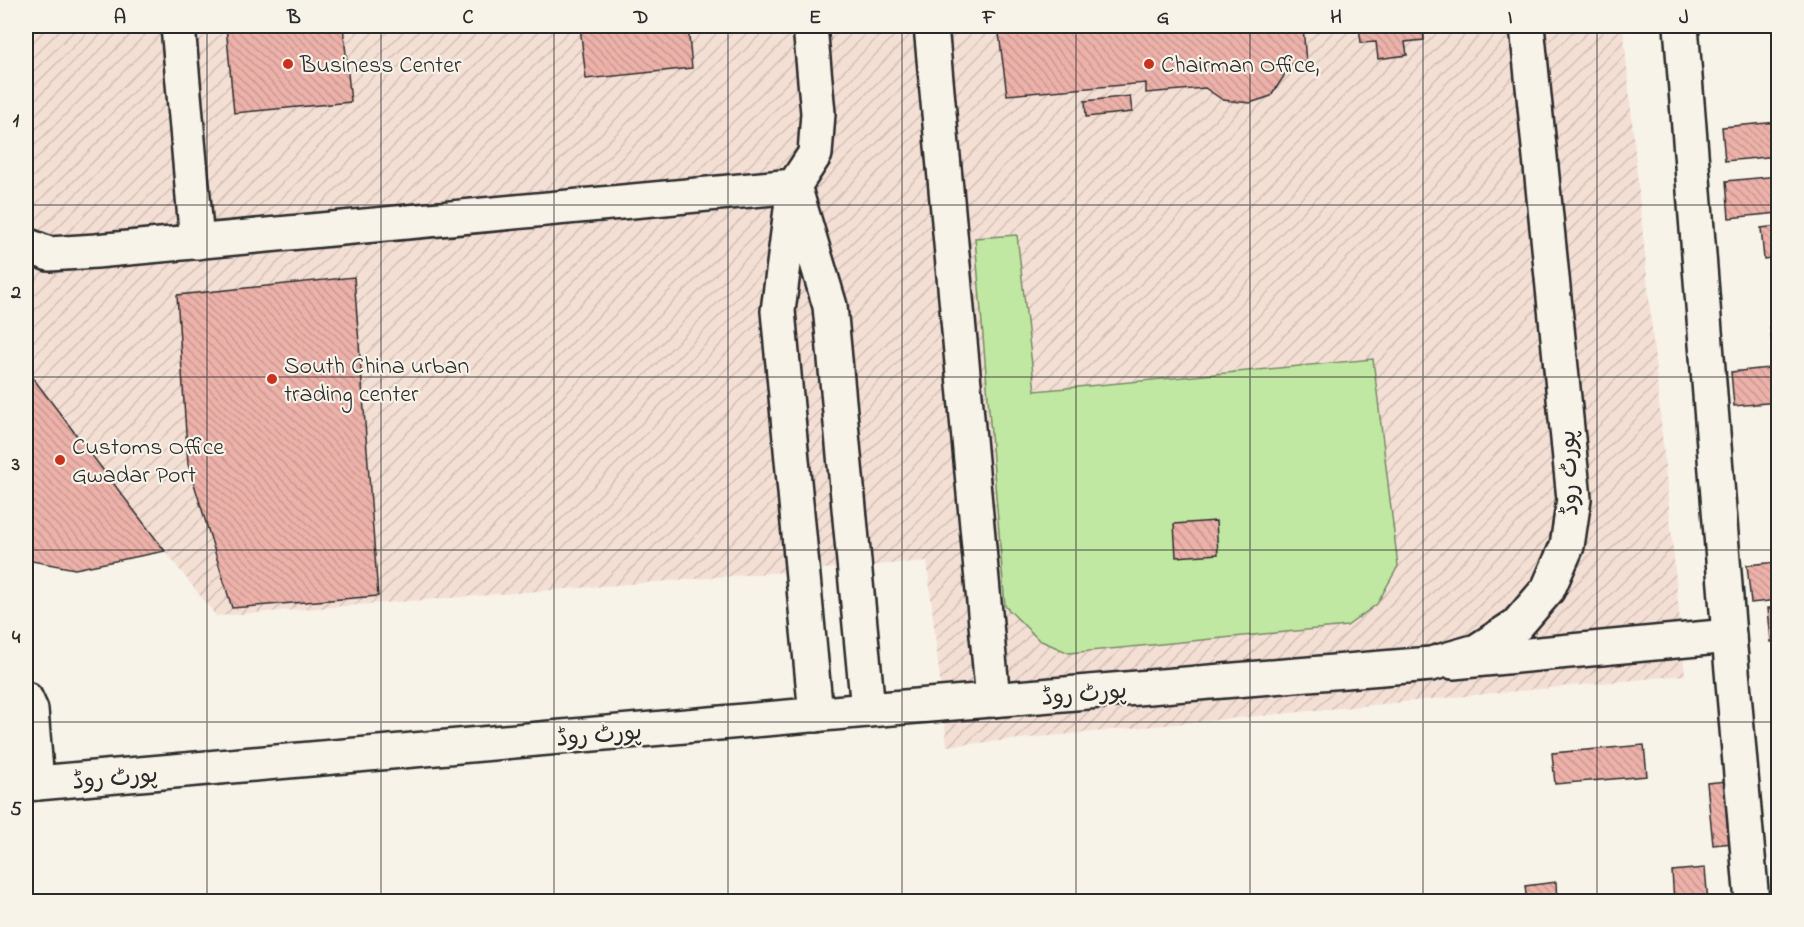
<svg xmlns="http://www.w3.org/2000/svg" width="1804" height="927" font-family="'Indie Flower','Playpen Sans Arabic',sans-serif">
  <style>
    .industrial { fill: url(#industrial-furrows) }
    .grass { fill: #c1e8a2; stroke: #768a66; stroke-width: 1.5 }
    .building { fill: url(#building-back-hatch); stroke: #2b2b2b; stroke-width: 1.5 }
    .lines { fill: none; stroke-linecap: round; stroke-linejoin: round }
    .minor-casing { stroke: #2b2b2b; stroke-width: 38 }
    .major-casing { stroke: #2b2b2b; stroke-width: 38 }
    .minor { stroke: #f7f3e8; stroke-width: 33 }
    .major { stroke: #f7f3e8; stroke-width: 33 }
    .grid { fill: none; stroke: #2b2b2b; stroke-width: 1.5; stroke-opacity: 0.55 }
    .poi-dot { fill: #c8321e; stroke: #f7f3e8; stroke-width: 2 }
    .labels { text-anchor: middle; stroke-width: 4.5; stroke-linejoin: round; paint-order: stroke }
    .poi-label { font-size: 24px; fill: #2b2b2b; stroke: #f7f3e8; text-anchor: start }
    .street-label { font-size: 24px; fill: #2b2b2b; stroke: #f7f3e8 }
    .neatline { fill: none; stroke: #2b2b2b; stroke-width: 2 }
    .grid-label { font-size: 20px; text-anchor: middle; font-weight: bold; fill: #2b2b2b }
  </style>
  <defs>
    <pattern id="industrial-furrows" width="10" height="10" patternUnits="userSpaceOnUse" patternTransform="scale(1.5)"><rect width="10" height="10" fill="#f4dfd5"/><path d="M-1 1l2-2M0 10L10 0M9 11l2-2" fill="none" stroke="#d1c0b7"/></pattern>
    <pattern id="building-back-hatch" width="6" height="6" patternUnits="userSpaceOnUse" patternTransform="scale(1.5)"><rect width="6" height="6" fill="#ecb1a9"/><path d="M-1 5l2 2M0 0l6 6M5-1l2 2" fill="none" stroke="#cb9892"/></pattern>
  </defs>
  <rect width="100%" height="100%" fill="#f7f3e8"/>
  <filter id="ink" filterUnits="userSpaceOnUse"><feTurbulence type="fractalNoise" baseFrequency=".0167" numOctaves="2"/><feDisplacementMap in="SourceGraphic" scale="12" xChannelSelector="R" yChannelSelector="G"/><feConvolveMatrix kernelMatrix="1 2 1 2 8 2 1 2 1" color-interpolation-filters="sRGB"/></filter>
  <g filter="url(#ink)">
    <path class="industrial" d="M 26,26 L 1623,26 L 1685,675 L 947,746 L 927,561 L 216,616 L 165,551 L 75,569 L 26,560 Z"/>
    <path class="grass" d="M 1017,235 L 1035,391 L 1373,359 L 1398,566 L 1377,604 L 1347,626 L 1069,653 L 1039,640 L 1005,606 L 975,238 Z"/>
    <g class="building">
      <path d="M 226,26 L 343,26 L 351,102 L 234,113 Z"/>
      <path d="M 580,26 L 688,26 L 692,68 L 586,79 Z"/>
      <path d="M 998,26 L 1303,26 L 1306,63 L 1285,65 L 1284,76 L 1271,96 L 1250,103 L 1223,100 L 1205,88 L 1146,93 L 1146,83 L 1007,95 Z"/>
      <path d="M 1359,26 L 1423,26 L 1424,40 L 1405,42 L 1407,55 L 1378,59 L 1376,42 L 1361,43 Z"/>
      <path d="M 1772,26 L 1778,26 L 1778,83 Z"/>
      <path d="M 1130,96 L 1132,112 L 1086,117 L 1085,101 Z"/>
      <path d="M 1778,122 L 1778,156 L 1725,161 L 1722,127 Z"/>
      <path d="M 1778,176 L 1778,213 L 1729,218 L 1726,181 Z"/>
      <path d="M 1778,226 L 1778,257 L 1764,259 L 1761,228 Z"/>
      <path d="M 354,277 L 378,596 L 232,608 L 188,464 L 177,295 Z"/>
      <path d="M 1778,325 L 1778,360 L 1774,360 L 1770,326 Z"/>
      <path d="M 1778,367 L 1778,402 L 1734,406 L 1731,372 Z"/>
      <path d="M 26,369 L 165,551 L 75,569 L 26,560 Z"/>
      <path d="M 1216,521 L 1218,554 L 1176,557 L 1174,524 Z"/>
      <path d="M 1778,562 L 1778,600 L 1751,603 L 1747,565 Z"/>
      <path d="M 1768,608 L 1778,608 L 1778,642 L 1771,642 Z"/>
      <path d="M 1644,745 L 1647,776 L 1555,784 L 1552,753 Z"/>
      <path d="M 1727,781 L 1733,843 L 1713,845 L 1707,783 Z"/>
      <path d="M 1705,868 L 1708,902 L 1674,902 L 1672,871 Z"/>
      <path d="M 1556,882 L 1557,902 L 1527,902 L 1525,886 Z"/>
    </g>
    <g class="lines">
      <defs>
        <g id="minor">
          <path d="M 178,26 L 197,242"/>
          <path d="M 931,26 L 993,700"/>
          <path d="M 1681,26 L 1729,636 L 1752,902"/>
          <path d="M 26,245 L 49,254 L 96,251 L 794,186 L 815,154 L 818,113 L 810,26"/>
          <path d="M 1453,662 L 1729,636"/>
          <path d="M 26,699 L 31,710 L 37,783"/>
          <path d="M 816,715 L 778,311 L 794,186 L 830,306 L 868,710"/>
        </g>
        <path id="major" d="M 26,784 L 868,710 L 1431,664 L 1477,651 L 1517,625 L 1548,589 L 1567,546 L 1574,499 L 1527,26"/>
      </defs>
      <use href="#minor" class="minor-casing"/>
      <use href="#major" class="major-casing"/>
      <use href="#minor" class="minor"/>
      <use href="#major" class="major"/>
    </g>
  </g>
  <path class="grid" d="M 207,26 L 207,902M 381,26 L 381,902M 554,26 L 554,902M 728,26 L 728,902M 902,26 L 902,902M 1076,26 L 1076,902M 1250,26 L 1250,902M 1423,26 L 1423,902M 1597,26 L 1597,902M 26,205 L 1778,205M 26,377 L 1778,377M 26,550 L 1778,550M 26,722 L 1778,722"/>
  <g class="poi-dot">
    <circle cx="288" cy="64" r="6"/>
    <circle cx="1149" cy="64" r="6"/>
    <circle cx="272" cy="379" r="6"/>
    <circle cx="60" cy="460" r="6"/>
  </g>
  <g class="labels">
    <g class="poi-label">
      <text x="300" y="72">Business Center</text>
      <text x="1161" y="72">Chairman Office,</text>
      <text x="284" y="373">South China urban<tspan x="284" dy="28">trading center</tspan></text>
      <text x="72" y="454">Customs Office<tspan x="72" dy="28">Gwadar Port</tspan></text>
    </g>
    <g class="street-label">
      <text transform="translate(1568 473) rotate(-92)" y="8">پورٹ روڈ</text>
      <text transform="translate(1084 693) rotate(-5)" y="8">پورٹ روڈ</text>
      <text transform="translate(599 734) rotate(-5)" y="8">پورٹ روڈ</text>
      <text transform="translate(115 777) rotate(-5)" y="8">پورٹ روڈ</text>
    </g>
  </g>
  <rect width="1804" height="927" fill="none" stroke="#f7f3e8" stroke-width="66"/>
  <rect x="33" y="33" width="1738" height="861" class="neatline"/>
  <g class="grid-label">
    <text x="120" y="23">A</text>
    <text x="294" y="23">B</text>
    <text x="468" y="23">C</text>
    <text x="641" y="23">D</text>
    <text x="815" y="23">E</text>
    <text x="989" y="23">F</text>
    <text x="1163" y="23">G</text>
    <text x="1336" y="23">H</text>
    <text x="1510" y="23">I</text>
    <text x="1684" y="23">J</text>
    <text x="16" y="126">1</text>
    <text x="16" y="298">2</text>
    <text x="16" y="470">3</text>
    <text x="16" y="643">4</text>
    <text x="16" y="815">5</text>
  </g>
</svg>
